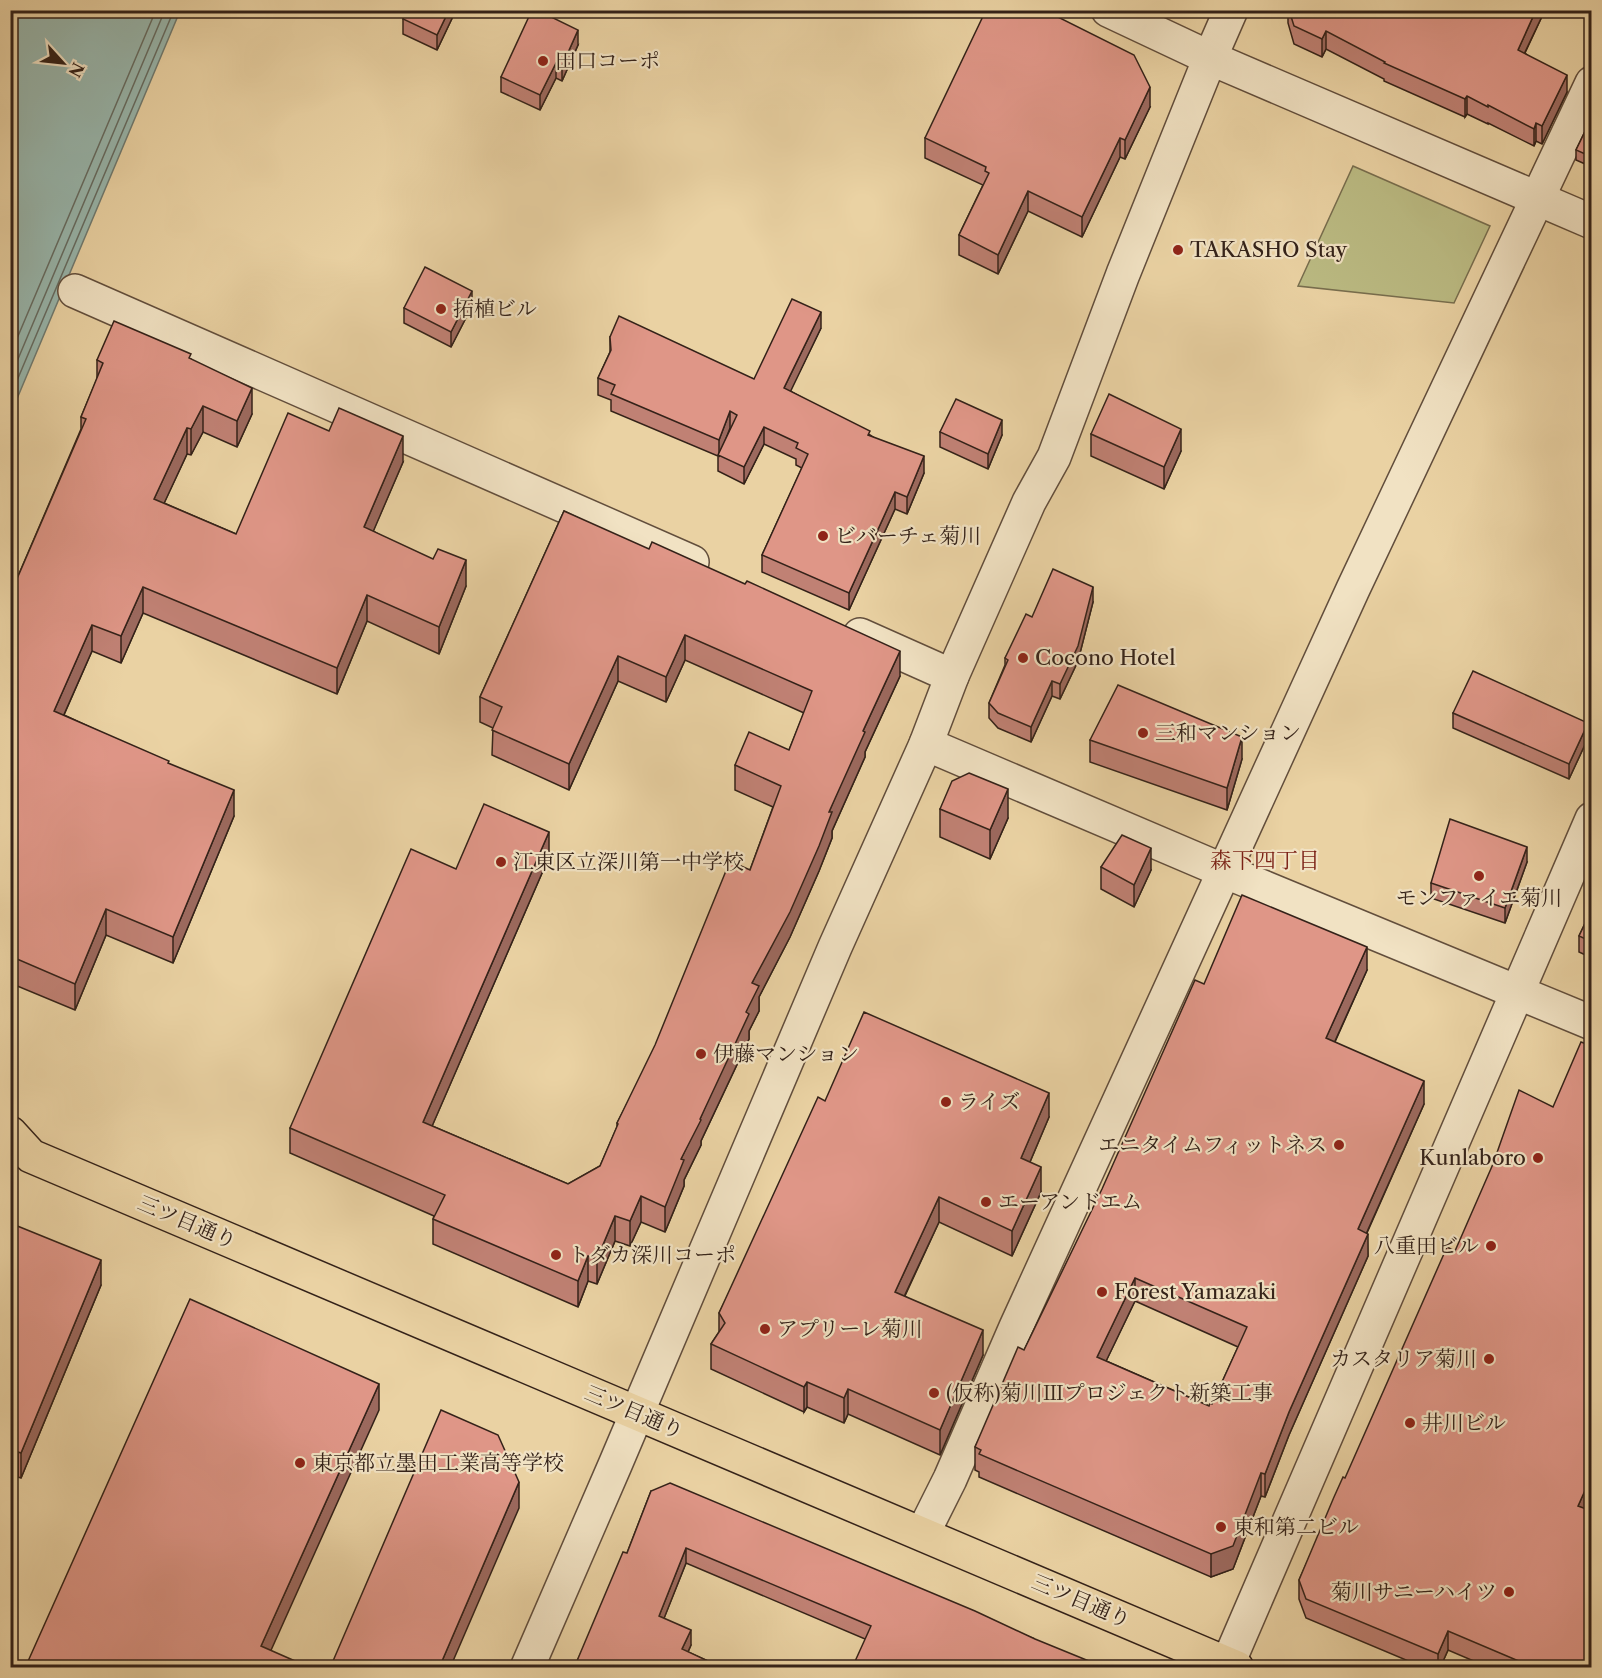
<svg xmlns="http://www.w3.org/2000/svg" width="1602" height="1678" font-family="'Libre Caslon Text','Noto Serif JP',serif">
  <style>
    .green { fill: #bbbb83; stroke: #786e4e; stroke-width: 1.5 }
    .water { fill: #98b6ac; stroke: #707b71; stroke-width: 1.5 }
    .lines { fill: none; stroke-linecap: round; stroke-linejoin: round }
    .shore { stroke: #666c62; stroke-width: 1.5 }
    .minor-casing { stroke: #624e3c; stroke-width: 36 }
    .major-casing { stroke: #342219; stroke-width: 36 }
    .minor { stroke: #f1e2c3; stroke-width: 33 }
    .major { stroke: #ead2a3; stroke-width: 33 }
    .wall { fill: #c08174; stroke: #342219; stroke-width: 1.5; fill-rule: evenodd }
    .shaded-wall { fill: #9c695e; stroke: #342219; stroke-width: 1.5 }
    .building { fill: #df9687; stroke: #342219; stroke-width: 1.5; fill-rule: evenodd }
    .poi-dot { fill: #8f2418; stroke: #f1e2c3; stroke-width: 2 }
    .labels { text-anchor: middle; stroke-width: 4.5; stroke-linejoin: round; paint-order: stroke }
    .poi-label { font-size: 21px; fill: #342219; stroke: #f1e2c3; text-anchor: start }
    .street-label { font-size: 21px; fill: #342219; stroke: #f1e2c3 }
    .neighbourhood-label { font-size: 22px; fill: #7a1f14; stroke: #f1e2c3 }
  </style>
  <rect width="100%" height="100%" fill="#ead2a3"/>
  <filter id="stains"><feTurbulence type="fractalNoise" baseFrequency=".00333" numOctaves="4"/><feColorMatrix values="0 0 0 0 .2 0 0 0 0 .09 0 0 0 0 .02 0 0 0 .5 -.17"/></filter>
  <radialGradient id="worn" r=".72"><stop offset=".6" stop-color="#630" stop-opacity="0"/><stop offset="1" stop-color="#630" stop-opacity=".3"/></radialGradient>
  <path class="green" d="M 1353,166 L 1490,226 L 1454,303 L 1298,286 Z"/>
  <path class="water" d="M 11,11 L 180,11 L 11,413 Z"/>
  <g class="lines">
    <g class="shore">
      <path d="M 10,355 L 156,10"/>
      <path d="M 10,378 L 165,10"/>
      <path d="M 10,397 L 174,10"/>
    </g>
    <defs>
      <g id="minor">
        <path d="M 1108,10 L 1210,58 L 1592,222"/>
        <path d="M 75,291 L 692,562"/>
        <path d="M 860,635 L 952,676"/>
        <path d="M 926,744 L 1224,871 L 1592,1023"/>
        <path d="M 923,1533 L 950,1479 L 1016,1327 L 1353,589 L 1592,83"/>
        <path d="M 527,1668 L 615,1465 L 835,947 L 926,744 L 952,676 L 1029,502 L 1054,457 L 1123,274 L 1210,58 L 1231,10"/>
        <path d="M 1226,1668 L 1592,819"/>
      </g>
      <path id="major" d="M 10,1133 L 31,1156 L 1237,1668"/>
    </defs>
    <use href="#minor" class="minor-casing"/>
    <use href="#major" class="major-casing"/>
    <use href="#minor" class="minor"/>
    <use href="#major" class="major"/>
  </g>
  <g class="wall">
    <path d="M 407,10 L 456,10 L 437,50 L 403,34 L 403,19 Z"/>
    <path d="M 1288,10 L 1545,10 L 1525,53 L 1567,92 L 1542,144 L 1536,141 L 1534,146 L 1488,123 L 1488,124 L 1467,114 L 1465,117 L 1384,81 L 1384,79 L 1326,49 L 1322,57 L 1294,44 L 1288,23 Z"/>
    <path d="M 578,45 L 562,81 L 556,78 L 540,110 L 501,92 L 501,77 Z"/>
    <path d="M 1150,107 L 1125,159 L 1120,157 L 1082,237 L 1028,211 L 998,274 L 959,255 L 959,235 L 983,185 L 925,158 L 925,138 Z"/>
    <path d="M 1592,117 L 1592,167 L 1576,160 L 1576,150 Z"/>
    <path d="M 472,306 L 451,347 L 404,323 L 404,308 Z"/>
    <path d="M 821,328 L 790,391 L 870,435 L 924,473 L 907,514 L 895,509 L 849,610 L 762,572 L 762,555 L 802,468 L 796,465 L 796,459 L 764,444 L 744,484 L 718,471 L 718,456 L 611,411 L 611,400 L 598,395 L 598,378 L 610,352 L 610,337 L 754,379 Z"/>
    <path d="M 191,359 L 252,414 L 237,447 L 203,432 L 191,455 L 187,454 L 164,503 L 236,534 L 403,462 L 373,531 L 466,586 L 439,654 L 367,621 L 337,694 L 143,613 L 121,663 L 92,651 L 64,715 L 169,764 L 234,816 L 173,963 L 106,935 L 75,1010 L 10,983 L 10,595 L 81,429 L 81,417 L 97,379 L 97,360 Z"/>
    <path d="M 940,432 L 1002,435 L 988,469 L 940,447 Z"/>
    <path d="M 1091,434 L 1181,451 L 1164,489 L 1091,456 Z"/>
    <path d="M 564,511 L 900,676 L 865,752 L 865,757 L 832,831 L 832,838 L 819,871 L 790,937 L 759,997 L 759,1011 L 749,1031 L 749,1039 L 701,1141 L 701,1145 L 684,1180 L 684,1186 L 665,1232 L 641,1222 L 630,1246 L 615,1241 L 597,1284 L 588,1281 L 578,1307 L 433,1244 L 433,1219 L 434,1216 L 290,1153 L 290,1128 L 456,869 L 549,857 L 432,1126 L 568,1184 L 600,1166 L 617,1127 L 617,1123 L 750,870 L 773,807 L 735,790 L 735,765 L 789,750 L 804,713 L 685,660 L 666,702 L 618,681 L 569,790 L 492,755 L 493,728 L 480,722 L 480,697 Z"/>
    <path d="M 1093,602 L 1078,661 L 1060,699 L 1052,696 L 1031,742 L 998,728 L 989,718 L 989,703 L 1005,665 L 1005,658 L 1032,617 Z"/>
    <path d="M 1453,713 L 1588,738 L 1569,779 L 1453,728 Z"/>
    <path d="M 1090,740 L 1242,759 L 1227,810 L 1090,762 Z"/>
    <path d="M 940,809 L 1008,818 L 990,859 L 940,837 Z"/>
    <path d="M 1527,862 L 1505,923 L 1431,898 L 1431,883 Z"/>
    <path d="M 1101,867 L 1151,870 L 1134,907 L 1101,889 Z"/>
    <path d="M 1592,909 L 1592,958 L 1579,952 L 1579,936 Z"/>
    <path d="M 1367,970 L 1335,1042 L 1424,1104 L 1367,1233 L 1368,1256 L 1289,1435 L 1265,1497 L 1261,1496 L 1233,1569 L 1211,1577 L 979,1477 L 979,1472 L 975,1470 L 975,1447 L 1024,1350 L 1204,984 ZM 1135,1301 L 1238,1347 L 1212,1404 L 1209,1406 L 1106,1361 Z"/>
    <path d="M 825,1101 L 1049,1117 L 1030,1162 L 1041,1192 L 1012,1256 L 939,1222 L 905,1296 L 983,1355 L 940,1455 L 848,1414 L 844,1423 L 807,1407 L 804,1412 L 711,1369 L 711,1344 L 719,1332 L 719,1313 Z"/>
    <path d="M 10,1223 L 101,1285 L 21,1478 L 18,1477 Z"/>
    <path d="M 1345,1478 L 1585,1508 L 1592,1668 L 1490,1668 L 1448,1650 L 1440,1668 L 1425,1668 L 1306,1618 L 1299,1599 L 1299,1580 Z"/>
    <path d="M 651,1491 L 1035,1639 L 865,1639 L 686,1563 L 664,1618 L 691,1645 L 688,1652 L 723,1668 L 574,1668 L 627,1553 Z"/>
  </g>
  <g class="shaded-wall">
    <path d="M 449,10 L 456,10 L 437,50 L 437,35 Z"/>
    <path d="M 1536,10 L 1545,10 L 1518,67 L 1518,50 Z"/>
    <path d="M 578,30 L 578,45 L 562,81 L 562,66 Z"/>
    <path d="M 1326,31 L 1326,49 L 1322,57 L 1322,39 Z"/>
    <path d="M 556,63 L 556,78 L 540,110 L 540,95 Z"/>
    <path d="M 1567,75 L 1567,92 L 1542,144 L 1542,126 Z"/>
    <path d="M 1150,87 L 1150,107 L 1125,159 L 1125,140 Z"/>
    <path d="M 1467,96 L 1467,114 L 1465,117 L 1465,99 Z"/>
    <path d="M 1536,123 L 1536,141 L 1534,146 L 1534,129 Z"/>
    <path d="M 1120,138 L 1120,157 L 1082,237 L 1082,217 Z"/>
    <path d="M 1028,191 L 1028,211 L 998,274 L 998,255 Z"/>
    <path d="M 472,291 L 472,306 L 451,347 L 451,332 Z"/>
    <path d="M 821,312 L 821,328 L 784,405 L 784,388 Z"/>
    <path d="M 252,388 L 252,414 L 237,447 L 237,421 Z"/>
    <path d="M 203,406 L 203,432 L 191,455 L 191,429 Z"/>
    <path d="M 730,411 L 730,428 L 719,457 L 719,440 Z"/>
    <path d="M 1002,420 L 1002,435 L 988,469 L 988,454 Z"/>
    <path d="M 764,427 L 764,444 L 744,484 L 744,467 Z"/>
    <path d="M 187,428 L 187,454 L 154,525 L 154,499 Z"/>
    <path d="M 1181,429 L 1181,451 L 1164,489 L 1164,467 Z"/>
    <path d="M 403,436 L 403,462 L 364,553 L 364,527 Z"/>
    <path d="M 924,456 L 924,473 L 907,514 L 907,497 Z"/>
    <path d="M 895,492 L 895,509 L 849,610 L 849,593 Z"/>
    <path d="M 466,560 L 466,586 L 439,654 L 439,627 Z"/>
    <path d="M 143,587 L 143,613 L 121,663 L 121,636 Z"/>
    <path d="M 1093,587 L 1093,602 L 1078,661 L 1060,699 L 1060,684 Z"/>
    <path d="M 367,595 L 367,621 L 337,694 L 337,668 Z"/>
    <path d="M 92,625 L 92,651 L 54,737 L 54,711 Z"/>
    <path d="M 685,635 L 685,660 L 666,702 L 666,677 Z"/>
    <path d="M 900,651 L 900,676 L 865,752 L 865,757 L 832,831 L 832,838 L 819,871 L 790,937 L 759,997 L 759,1011 L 749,1031 L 749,1039 L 701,1141 L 701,1145 L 684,1180 L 684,1186 L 665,1232 L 665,1207 L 681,1159 L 700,1119 L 746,1012 L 752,983 L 829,812 L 863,731 Z"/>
    <path d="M 618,656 L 618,681 L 569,790 L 569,764 Z"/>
    <path d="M 1052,681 L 1052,696 L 1031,742 L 1031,727 Z"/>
    <path d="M 1588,723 L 1588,738 L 1569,779 L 1569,764 Z"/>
    <path d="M 1242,737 L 1242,759 L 1227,810 L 1227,788 Z"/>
    <path d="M 1008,789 L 1008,818 L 990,859 L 990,830 Z"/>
    <path d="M 234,790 L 234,816 L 173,963 L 173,937 Z"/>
    <path d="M 549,832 L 549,857 L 423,1147 L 423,1122 Z"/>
    <path d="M 1527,847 L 1527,862 L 1505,923 L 1505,908 Z"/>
    <path d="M 1151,848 L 1151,870 L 1134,907 L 1134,885 Z"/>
    <path d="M 106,909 L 106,935 L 75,1010 L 75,984 Z"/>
    <path d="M 1367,947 L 1367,970 L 1326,1061 L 1326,1038 Z"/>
    <path d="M 1424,1081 L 1424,1104 L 1358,1252 L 1358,1229 Z"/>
    <path d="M 1049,1093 L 1049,1117 L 1021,1183 L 1021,1158 Z"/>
    <path d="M 1041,1167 L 1041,1192 L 1012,1256 L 1012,1231 Z"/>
    <path d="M 641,1196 L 641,1222 L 630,1246 L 630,1221 Z"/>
    <path d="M 939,1197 L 939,1222 L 895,1316 L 895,1292 Z"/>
    <path d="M 615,1216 L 615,1241 L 597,1284 L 597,1259 Z"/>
    <path d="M 1368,1234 L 1368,1256 L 1289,1435 L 1265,1497 L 1265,1474 L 1289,1412 Z"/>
    <path d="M 588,1256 L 588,1281 L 578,1307 L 578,1281 Z"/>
    <path d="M 101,1260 L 101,1285 L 21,1478 L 21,1453 Z"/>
    <path d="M 1135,1278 L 1135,1301 L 1097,1380 L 1097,1357 Z"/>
    <path d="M 983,1330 L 983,1355 L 940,1455 L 940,1430 Z"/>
    <path d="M 807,1382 L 807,1407 L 804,1412 L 804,1387 Z"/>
    <path d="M 379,1384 L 379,1410 L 263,1668 L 261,1646 Z"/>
    <path d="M 848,1389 L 848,1414 L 844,1423 L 844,1398 Z"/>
    <path d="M 18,1452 L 18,1477 L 10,1494 L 10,1470 Z"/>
    <path d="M 1261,1473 L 1261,1496 L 1233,1569 L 1211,1577 L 1211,1554 Z"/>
    <path d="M 1592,1475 L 1592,1494 L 1578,1525 L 1578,1506 Z"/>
    <path d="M 519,1482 L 519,1508 L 450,1668 L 439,1668 Z"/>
    <path d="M 686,1548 L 686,1563 L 659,1631 L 659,1616 Z"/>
    <path d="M 691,1630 L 691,1645 L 682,1665 L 682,1649 Z"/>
    <path d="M 1448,1631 L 1448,1650 L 1440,1668 L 1438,1668 L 1438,1654 Z"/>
  </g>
  <g class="building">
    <path d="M 407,10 L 449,10 L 437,35 L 403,19 Z"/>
    <path d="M 532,10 L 537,10 L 578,30 L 562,66 L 556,63 L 540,95 L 501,77 Z"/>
    <path d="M 986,10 L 1044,10 L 1134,55 L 1150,87 L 1125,140 L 1120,138 L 1082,217 L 1028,191 L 998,255 L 959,235 L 989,173 L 985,171 L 986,167 L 925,138 Z"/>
    <path d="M 1289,10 L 1536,10 L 1518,50 L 1567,75 L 1542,126 L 1536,123 L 1534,129 L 1488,105 L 1488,107 L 1467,96 L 1465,99 L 1384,63 L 1385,62 L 1326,31 L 1322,39 L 1294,26 Z"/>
    <path d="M 1592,117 L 1592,157 L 1576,150 Z"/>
    <path d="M 425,267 L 472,291 L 451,332 L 404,308 Z"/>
    <path d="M 792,299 L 821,312 L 784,388 L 870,431 L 868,435 L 924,456 L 907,497 L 895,492 L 849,593 L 762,555 L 808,454 L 796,448 L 798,443 L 764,427 L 744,467 L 718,455 L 737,415 L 730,411 L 719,440 L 611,394 L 615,385 L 598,378 L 611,350 L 610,337 L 619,316 L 754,379 Z"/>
    <path d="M 114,321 L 191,354 L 189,358 L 252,388 L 237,421 L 203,406 L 191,429 L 187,428 L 154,499 L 236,534 L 288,413 L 329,431 L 339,408 L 403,436 L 364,527 L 433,559 L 438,549 L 466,560 L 439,627 L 367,595 L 337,668 L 143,587 L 121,636 L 92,625 L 54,711 L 169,761 L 168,763 L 234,790 L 173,937 L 106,909 L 75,984 L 10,956 L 10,595 L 86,419 L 81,417 L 103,363 L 97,360 Z"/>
    <path d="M 1109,394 L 1181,429 L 1164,467 L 1091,434 Z"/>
    <path d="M 956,399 L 1002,420 L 988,454 L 940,432 Z"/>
    <path d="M 564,511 L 649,549 L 652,542 L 745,584 L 747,581 L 900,651 L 863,731 L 865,732 L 829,812 L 832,812 L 819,846 L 790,912 L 752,983 L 759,986 L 746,1012 L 749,1014 L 700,1119 L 701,1120 L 681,1159 L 684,1160 L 665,1207 L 641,1196 L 630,1221 L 615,1216 L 597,1259 L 588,1256 L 578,1281 L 433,1219 L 445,1195 L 290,1128 L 411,849 L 456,869 L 484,804 L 549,832 L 423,1122 L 568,1184 L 600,1166 L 618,1124 L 617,1123 L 655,1045 L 730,861 L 750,870 L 781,786 L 735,765 L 749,732 L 789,750 L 812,691 L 685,635 L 666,677 L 618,656 L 569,764 L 492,730 L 502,707 L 480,697 Z"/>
    <path d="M 1053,569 L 1093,587 L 1078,646 L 1060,684 L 1052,681 L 1031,727 L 998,713 L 989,703 L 1008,660 L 1005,658 L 1026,614 L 1032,617 Z"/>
    <path d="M 1473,671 L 1588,723 L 1569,764 L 1453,713 Z"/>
    <path d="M 1118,685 L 1242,737 L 1227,788 L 1090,740 Z"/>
    <path d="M 969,773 L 1008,789 L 990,830 L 940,809 L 952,781 Z"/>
    <path d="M 1450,819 L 1527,847 L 1505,908 L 1431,883 Z"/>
    <path d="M 1122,835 L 1151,848 L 1134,885 L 1101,867 Z"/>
    <path d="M 1242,895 L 1367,947 L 1326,1038 L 1424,1081 L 1358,1229 L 1368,1234 L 1289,1412 L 1265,1474 L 1261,1473 L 1233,1546 L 1211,1554 L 979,1454 L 981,1450 L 975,1447 L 1018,1347 L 1024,1350 L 1102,1189 L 1195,980 L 1204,984 ZM 1135,1278 L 1247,1327 L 1212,1404 L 1210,1403 L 1209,1406 L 1097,1357 Z"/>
    <path d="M 1592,909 L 1592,942 L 1579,936 Z"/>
    <path d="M 864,1012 L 1049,1093 L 1021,1158 L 1041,1167 L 1012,1231 L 939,1197 L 895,1292 L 983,1330 L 940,1430 L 848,1389 L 844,1398 L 807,1382 L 804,1387 L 711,1344 L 725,1323 L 719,1313 L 818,1097 L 825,1101 Z"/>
    <path d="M 1581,1042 L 1592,1046 L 1592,1475 L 1578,1506 L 1592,1511 L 1592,1668 L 1535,1668 L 1448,1631 L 1438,1654 L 1306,1599 L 1299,1580 L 1334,1497 L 1343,1477 L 1345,1478 L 1447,1247 L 1455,1251 L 1493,1164 L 1519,1090 L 1553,1107 Z"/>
    <path d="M 10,1223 L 101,1260 L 21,1453 L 18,1452 L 10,1470 Z"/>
    <path d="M 190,1299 L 379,1384 L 261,1646 L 311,1668 L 25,1668 Z"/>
    <path d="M 441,1410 L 498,1435 L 519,1482 L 439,1668 L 330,1668 Z"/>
    <path d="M 670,1483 L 975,1611 L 1035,1639 L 1106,1668 L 852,1668 L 871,1626 L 686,1548 L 659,1616 L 691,1630 L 682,1649 L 723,1668 L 641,1668 L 631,1663 L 628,1668 L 574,1668 L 623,1552 L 627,1553 L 651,1491 Z"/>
  </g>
  <g class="poi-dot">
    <circle cx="543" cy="61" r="6"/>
    <circle cx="1178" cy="250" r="6"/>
    <circle cx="441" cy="309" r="6"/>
    <circle cx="823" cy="536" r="6"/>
    <circle cx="1023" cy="658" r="6"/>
    <circle cx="1143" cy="733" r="6"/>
    <circle cx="501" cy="862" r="6"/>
    <circle cx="1479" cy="876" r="6"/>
    <circle cx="701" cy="1054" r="6"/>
    <circle cx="946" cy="1102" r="6"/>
    <circle cx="1339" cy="1145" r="6"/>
    <circle cx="1538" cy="1158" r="6"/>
    <circle cx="986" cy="1202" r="6"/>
    <circle cx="1491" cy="1246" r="6"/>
    <circle cx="556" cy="1255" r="6"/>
    <circle cx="1102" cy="1292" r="6"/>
    <circle cx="765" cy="1329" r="6"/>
    <circle cx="1489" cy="1359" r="6"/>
    <circle cx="934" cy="1393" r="6"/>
    <circle cx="1410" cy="1423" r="6"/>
    <circle cx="300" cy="1463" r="6"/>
    <circle cx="1221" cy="1527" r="6"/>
    <circle cx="1509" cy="1592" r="6"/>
  </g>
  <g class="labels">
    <g class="poi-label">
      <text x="555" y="68">田口コーポ</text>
      <text x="1190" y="257">TAKASHO Stay</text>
      <text x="453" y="316">拓植ビル</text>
      <text x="835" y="543">ビバーチェ菊川</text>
      <text x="1035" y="665">Cocono Hotel</text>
      <text x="1155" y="740">三和マンション</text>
      <text x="513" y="869">江東区立深川第一中学校</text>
      <text x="1479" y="905" text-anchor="middle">モンファイエ菊川</text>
      <text x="713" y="1061">伊藤マンション</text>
      <text x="958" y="1109">ライズ</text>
      <text x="1327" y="1152" text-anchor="end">エニタイムフィットネス</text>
      <text x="1526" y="1165" text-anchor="end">Kunlaboro</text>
      <text x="998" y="1209">エーアンドエム</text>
      <text x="1479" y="1253" text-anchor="end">八重田ビル</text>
      <text x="568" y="1262">トダカ深川コーポ</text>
      <text x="1114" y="1299">Forest Yamazaki</text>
      <text x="777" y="1336">アプリーレ菊川</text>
      <text x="1477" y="1366" text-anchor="end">カスタリア菊川</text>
      <text x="946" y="1400">(仮称)菊川Ⅲプロジェクト新築工事</text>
      <text x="1422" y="1430">井川ビル</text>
      <text x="312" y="1470">東京都立墨田工業高等学校</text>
      <text x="1233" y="1534">東和第二ビル</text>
      <text x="1497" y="1599" text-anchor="end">菊川サニーハイツ</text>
    </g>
    <g class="street-label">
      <text transform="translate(187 1222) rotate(23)" y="7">三ツ目通り</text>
      <text transform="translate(634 1412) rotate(23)" y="7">三ツ目通り</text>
      <text transform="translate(1081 1601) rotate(23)" y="7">三ツ目通り</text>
    </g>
    <g class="neighbourhood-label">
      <text x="1265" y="868">森下四丁目</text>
    </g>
  </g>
  <rect width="1602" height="1678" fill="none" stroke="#ead2a3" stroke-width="36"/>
  <rect x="12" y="12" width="1578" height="1654" fill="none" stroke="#342219" stroke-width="3"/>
  <rect x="18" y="18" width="1566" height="1642" fill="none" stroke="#342219" stroke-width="1.5"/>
  <g transform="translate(63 63) rotate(117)" stroke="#f1e2c3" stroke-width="4.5" paint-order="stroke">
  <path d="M0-4.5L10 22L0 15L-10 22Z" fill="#342219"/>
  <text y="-9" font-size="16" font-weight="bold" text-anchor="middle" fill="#342219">N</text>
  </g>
  <rect width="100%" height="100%" filter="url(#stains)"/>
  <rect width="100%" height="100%" fill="url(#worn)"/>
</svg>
